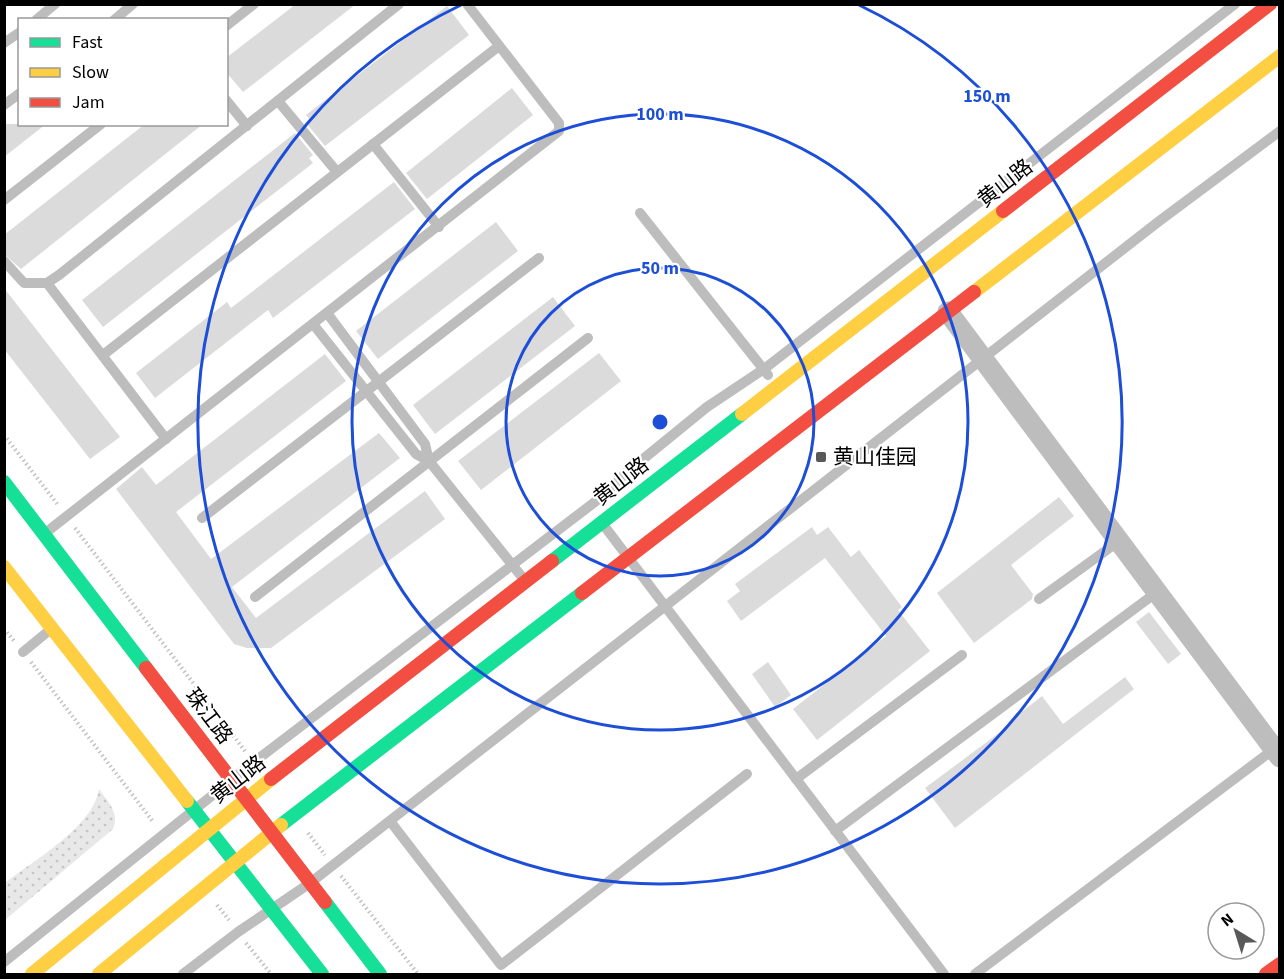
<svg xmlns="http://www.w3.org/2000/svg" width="1284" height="979" font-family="'Source Sans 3','Noto Sans SC',sans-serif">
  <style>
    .grass { fill: url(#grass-dots) }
    .building { fill: #dbdbdb }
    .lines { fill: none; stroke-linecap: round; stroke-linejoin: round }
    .path { stroke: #c2c2c2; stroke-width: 4; stroke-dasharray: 1.5 3; stroke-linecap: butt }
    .lane { stroke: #bdbdbd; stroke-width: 10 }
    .street { stroke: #bdbdbd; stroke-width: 21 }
    .fast { stroke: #16e098; stroke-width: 14 }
    .slow { stroke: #ffcf43; stroke-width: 14 }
    .jam { stroke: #f24e42; stroke-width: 14 }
    .ring { fill: none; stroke: #1d4ed8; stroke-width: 3 }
    .poi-dot { fill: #595959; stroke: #fff; stroke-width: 2 }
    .labels { text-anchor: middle; stroke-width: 4.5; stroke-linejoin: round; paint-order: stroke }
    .street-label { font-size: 21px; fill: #000; stroke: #fff }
    .poi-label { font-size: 21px; fill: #000; stroke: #fff; text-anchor: start }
    .centre { fill: #1d4ed8; stroke: #fff; stroke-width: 3 }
    .ring-label { font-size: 18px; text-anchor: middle; font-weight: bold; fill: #1d4ed8; stroke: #fff; stroke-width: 4.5; stroke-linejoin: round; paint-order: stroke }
  </style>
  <defs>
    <pattern id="grass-dots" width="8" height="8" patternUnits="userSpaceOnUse" patternTransform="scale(1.5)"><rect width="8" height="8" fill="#e8e8e8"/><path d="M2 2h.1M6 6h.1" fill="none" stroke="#c5c5c5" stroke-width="1.8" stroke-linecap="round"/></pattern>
  </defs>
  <rect width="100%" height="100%" fill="#fff"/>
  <path class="grass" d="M 99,789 C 108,802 120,813 113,829 L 5,920 L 5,883 C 34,860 93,827 99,789 Z"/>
  <g class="building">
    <path d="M 296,4 L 356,4 L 243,92 L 226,72 L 226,58 Z"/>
    <path d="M 447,6 L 469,35 L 325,146 L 307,124 L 311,121 L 306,115 Z"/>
    <path d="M 512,88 L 533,115 L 427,199 L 406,173 Z"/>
    <path d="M 4,124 L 46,124 L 4,157 Z"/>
    <path d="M 145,124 L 203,124 L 21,269 L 4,254 L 4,235 Z"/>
    <path d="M 295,133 L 313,155 L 309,158 L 313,163 L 103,327 L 82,300 Z"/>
    <path d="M 394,182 L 415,209 L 273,318 L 268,310 L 155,398 L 136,373 L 227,302 L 231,308 Z"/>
    <path d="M 496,222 L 518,251 L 378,359 L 356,331 Z"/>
    <path d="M 4,288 L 120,437 L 90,459 L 4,349 Z"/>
    <path d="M 553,297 L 575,326 L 435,434 L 413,405 Z"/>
    <path d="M 599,353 L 621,381 L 481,490 L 458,461 Z"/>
    <path d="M 325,354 L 346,381 L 176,512 L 211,559 L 379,433 L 400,458 L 232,587 L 256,618 L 425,491 L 445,519 L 271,648 L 247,648 L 234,644 L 116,489 L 142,467 L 156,485 Z"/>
    <path d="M 1059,497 L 1074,516 L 1011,565 L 1033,594 L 1032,599 L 974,643 L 937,593 Z"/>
    <path d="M 812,527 L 817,535 L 828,527 L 851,557 L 859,550 L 902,607 L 898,610 L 930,651 L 817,740 L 793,709 L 886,636 L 825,558 L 741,621 L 727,601 L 740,591 L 735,584 Z"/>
    <path d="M 1149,612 L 1181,654 L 1168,664 L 1136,622 Z"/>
    <path d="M 768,662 L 791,695 L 775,707 L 752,674 Z"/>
    <path d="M 1125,677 L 1134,689 L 955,828 L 925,788 L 1011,724 L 1009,722 L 1042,696 L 1063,724 Z"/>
  </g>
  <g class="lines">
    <g class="path">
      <path d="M 4,435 L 58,505"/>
      <path d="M 75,528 L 245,751"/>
      <path d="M 4,629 L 15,642"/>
      <path d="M 31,662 L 154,823"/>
      <path d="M 308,833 L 325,855"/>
      <path d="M 341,876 L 418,974"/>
      <path d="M 217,905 L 229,920"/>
      <path d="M 246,943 L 271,974"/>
    </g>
    <g class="lane">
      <path d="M 36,20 L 55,4"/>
      <path d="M 114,20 L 133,4"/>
      <path d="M 226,26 L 254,4"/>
      <path d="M 4,43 L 20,32"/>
      <path d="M 226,100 L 247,126"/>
      <path d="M 278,101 L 337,172"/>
      <path d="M 4,105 L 20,93"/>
      <path d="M 373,144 L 439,227"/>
      <path d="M 4,200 L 101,124"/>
      <path d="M 640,213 L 768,375"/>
      <path d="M 4,261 L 24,283 L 47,283 L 59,275 L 399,4"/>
      <path d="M 47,283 L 166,439"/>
      <path d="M 327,313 L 425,444 L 429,461"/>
      <path d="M 313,324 L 416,454 L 429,461 L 526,582"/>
      <path d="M 103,355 L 499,46"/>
      <path d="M 202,518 L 539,258"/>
      <path d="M 602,523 L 944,974"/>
      <path d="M 44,534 L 559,131 L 559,123 L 467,4"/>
      <path d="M 255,597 L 588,338"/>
      <path d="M 1039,599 L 1119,541"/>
      <path d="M 23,652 L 51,629"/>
      <path d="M 796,779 L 962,655"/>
      <path d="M 390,821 L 501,965 L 747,774"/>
      <path d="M 835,831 L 1157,592"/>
      <path d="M 4,962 L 254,762 L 604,495 L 626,473 L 707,407 L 764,369 L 1235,4"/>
      <path d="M 183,974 L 238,932 L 310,883 L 1158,222 L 1280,131"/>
      <path d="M 975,974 L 1274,749"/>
    </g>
    <path class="street" d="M 948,312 L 1280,757"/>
    <g class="fast">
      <path d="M 4,482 L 146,668"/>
      <path d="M 552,561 L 742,414"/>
      <path d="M 187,801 L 322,974"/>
      <path d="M 281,825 L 582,593"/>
      <path d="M 325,902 L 380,974"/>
    </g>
    <g class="slow">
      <path d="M 974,292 L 1280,56"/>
      <path d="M 742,414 L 1003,211"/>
      <path d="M 4,567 L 187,801"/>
      <path d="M 32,974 L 271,779"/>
      <path d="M 99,974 L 281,825"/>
    </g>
    <g class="jam">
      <path d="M 1003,211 L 1270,4"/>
      <path d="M 582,593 L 974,292"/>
      <path d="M 146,668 L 325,902"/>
      <path d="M 271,779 L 552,561"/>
      <path d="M 1266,974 L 1280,964"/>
    </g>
  </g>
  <g class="ring">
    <circle cx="660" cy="422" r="154"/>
    <circle cx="660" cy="422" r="308"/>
    <path d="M859 5A462 462 0 1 1 461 5"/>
  </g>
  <rect class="poi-dot" x="815" y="451" width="12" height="12" rx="3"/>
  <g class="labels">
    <g class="street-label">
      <text transform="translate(1005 183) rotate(-38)" y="7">黄山路</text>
      <text transform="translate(621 481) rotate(-38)" y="7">黄山路</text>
      <text transform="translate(209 716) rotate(53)" y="7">珠江路</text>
      <text transform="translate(238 779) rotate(-38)" y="7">黄山路</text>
    </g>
    <g class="poi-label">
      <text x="833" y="464">黄山佳园</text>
    </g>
  </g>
  <circle cx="660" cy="422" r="9" class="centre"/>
  <g class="ring-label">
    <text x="987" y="102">150 m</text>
    <text x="660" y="120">100 m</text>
    <text x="660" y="274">50 m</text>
  </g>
  <rect width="1284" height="979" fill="none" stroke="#000000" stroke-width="12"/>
  <rect x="18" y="18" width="210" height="108" fill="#ffffff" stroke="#999999" stroke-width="1.5"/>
  <rect x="30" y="38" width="30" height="9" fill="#16e098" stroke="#999999" stroke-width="1.5"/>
  <text x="72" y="48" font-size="18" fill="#000000">Fast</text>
  <rect x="30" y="68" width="30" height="9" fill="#ffcf43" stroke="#999999" stroke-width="1.5"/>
  <text x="72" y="78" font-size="18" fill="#000000">Slow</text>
  <rect x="30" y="98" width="30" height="9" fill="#f24e42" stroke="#999999" stroke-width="1.5"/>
  <text x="72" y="108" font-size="18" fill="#000000">Jam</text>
  <g transform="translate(1236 931) rotate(322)"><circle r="28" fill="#ffffff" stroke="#999999" stroke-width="1.5"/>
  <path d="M0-4.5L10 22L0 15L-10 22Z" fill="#595959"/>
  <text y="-9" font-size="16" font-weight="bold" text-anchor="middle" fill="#000000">N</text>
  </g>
</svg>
